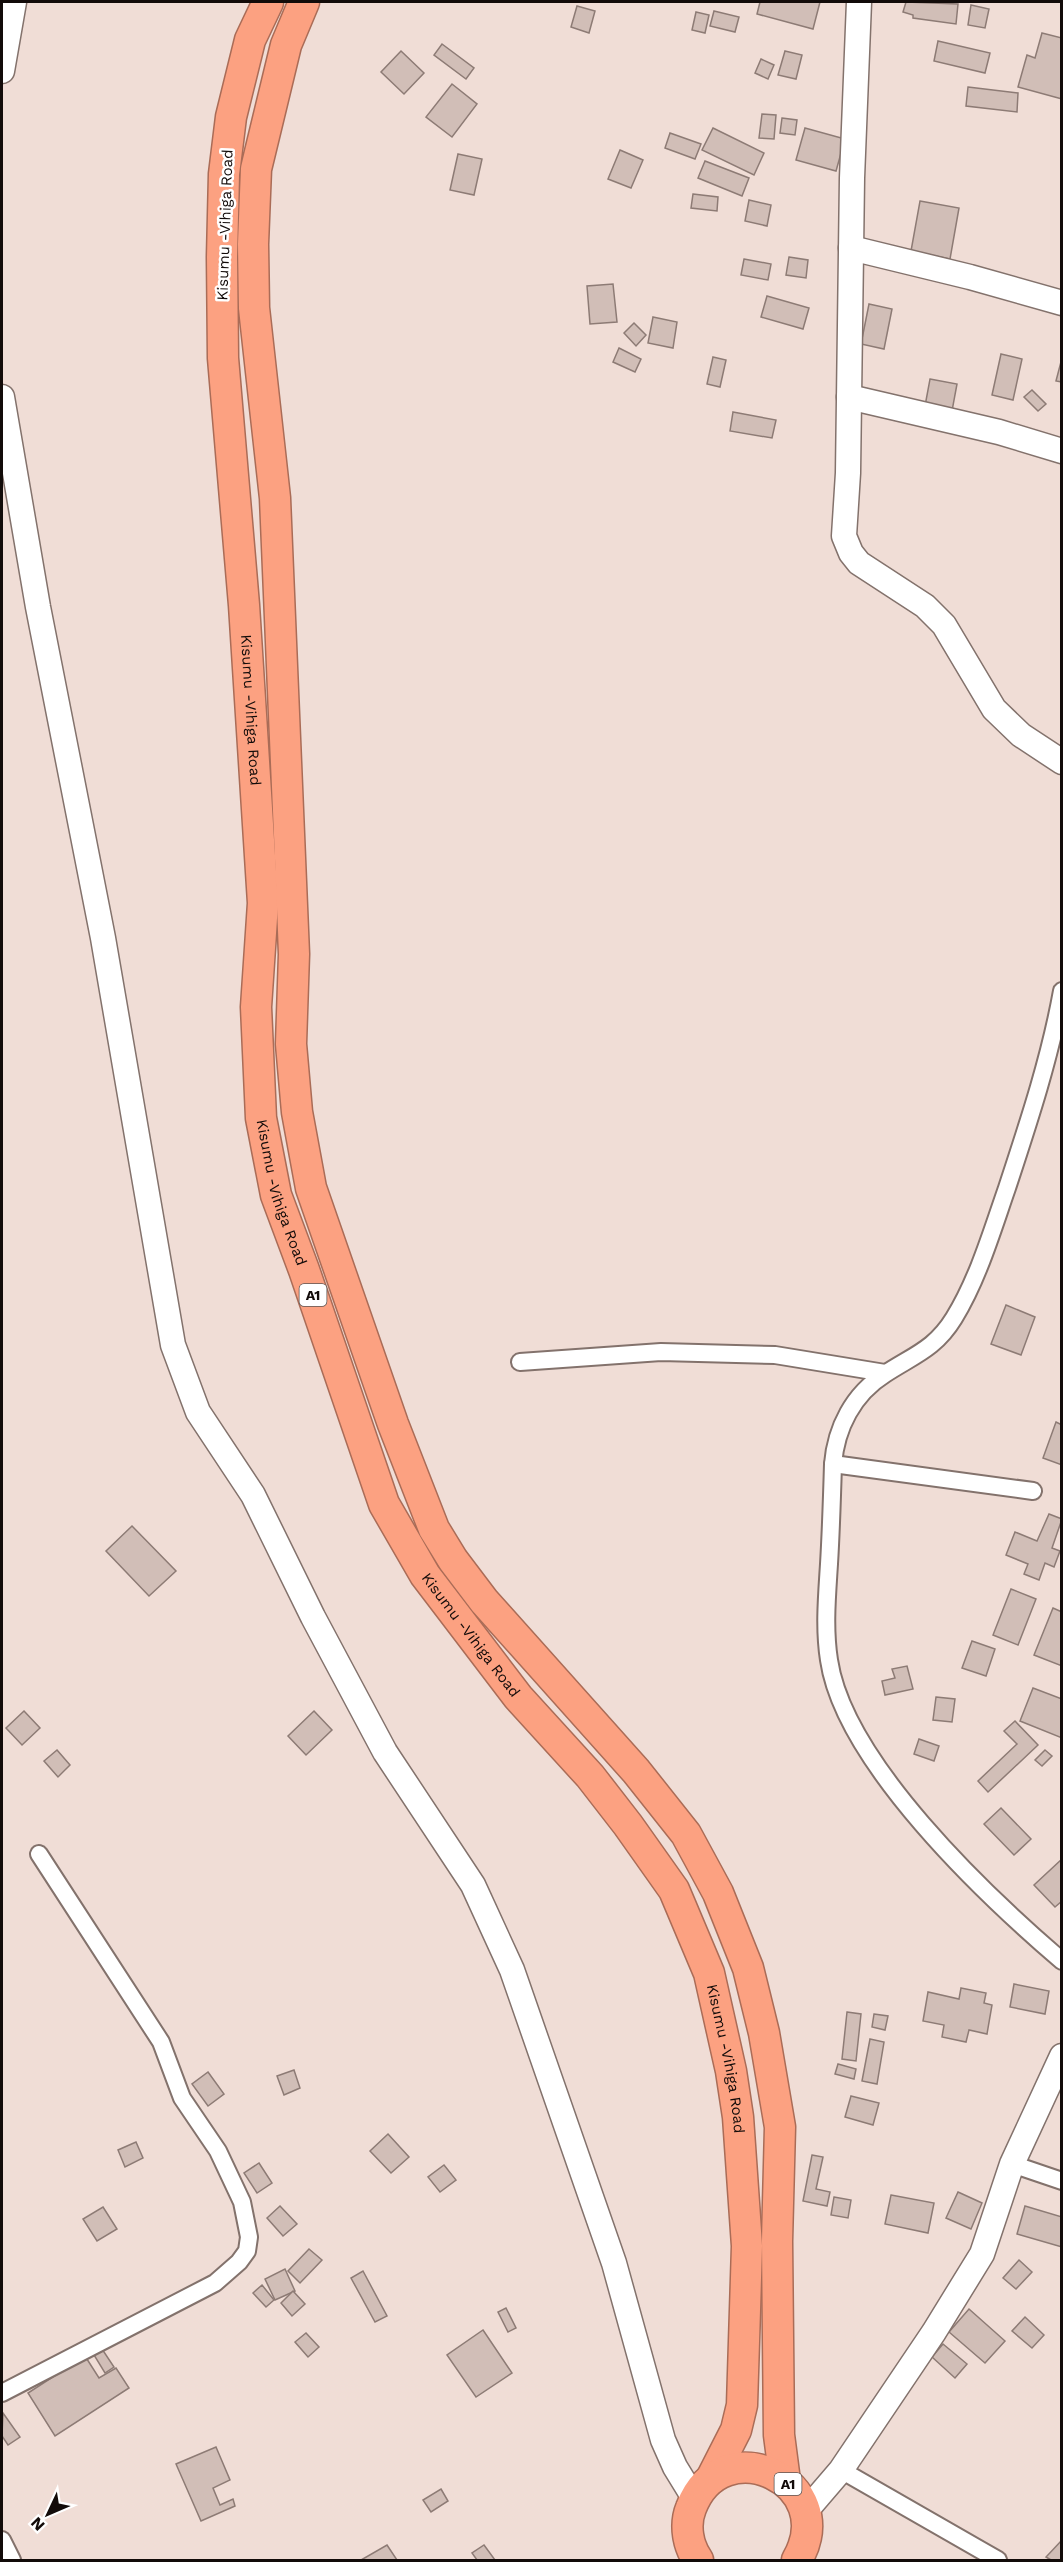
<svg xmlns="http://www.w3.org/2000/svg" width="1063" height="2562" font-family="'Work Sans',sans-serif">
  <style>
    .building { fill: #d1beb7; stroke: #8d7b75; stroke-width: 1.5 }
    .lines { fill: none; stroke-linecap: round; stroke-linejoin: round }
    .street-casing { stroke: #83726c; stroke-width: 20 }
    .secondary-casing { stroke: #83726c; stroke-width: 27 }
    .highway-casing { stroke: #aa6c57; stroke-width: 33 }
    .street { stroke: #fff; stroke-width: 16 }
    .secondary { stroke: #fff; stroke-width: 24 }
    .highway { stroke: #fca181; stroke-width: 30 }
    .labels { text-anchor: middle; stroke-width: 5; stroke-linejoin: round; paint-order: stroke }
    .shield { fill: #fff; stroke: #595453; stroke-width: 1.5 }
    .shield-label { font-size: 14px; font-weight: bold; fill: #120b09 }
    .street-label { font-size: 15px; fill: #120b09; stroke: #fff }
  </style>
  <rect width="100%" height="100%" fill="#f0ddd6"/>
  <g class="building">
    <path d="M 760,2 L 820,2 L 813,29 L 757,14 Z"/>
    <path d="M 906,2 L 958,4 L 956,24 L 913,18 L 913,15 L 903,12 Z"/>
    <path d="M 971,5 L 989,9 L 985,28 L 968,25 Z"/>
    <path d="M 577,6 L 595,11 L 589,33 L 571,27 Z"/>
    <path d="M 714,11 L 739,17 L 735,32 L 710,26 Z"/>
    <path d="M 696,12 L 709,15 L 705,33 L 692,30 Z"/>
    <path d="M 1042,33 L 1062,38 L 1062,99 L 1018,87 L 1027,55 L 1035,58 Z"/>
    <path d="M 938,41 L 990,53 L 985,73 L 934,61 Z"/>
    <path d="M 442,44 L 474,68 L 466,79 L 434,55 Z"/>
    <path d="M 401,51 L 424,73 L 404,94 L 381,72 Z"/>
    <path d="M 785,51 L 802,55 L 796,79 L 778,75 Z"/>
    <path d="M 761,59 L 774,65 L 768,79 L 755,73 Z"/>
    <path d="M 452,84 L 477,104 L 452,137 L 426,117 Z"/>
    <path d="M 968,87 L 1018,93 L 1017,112 L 966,106 Z"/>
    <path d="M 762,114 L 776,115 L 774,139 L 759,138 Z"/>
    <path d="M 782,118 L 797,120 L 795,135 L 780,133 Z"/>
    <path d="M 713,128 L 764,153 L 754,175 L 702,150 Z"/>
    <path d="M 805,128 L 845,139 L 836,171 L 796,160 Z"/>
    <path d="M 670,133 L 701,144 L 695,159 L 665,148 Z"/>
    <path d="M 620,150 L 643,160 L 631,188 L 608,179 Z"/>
    <path d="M 458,154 L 482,159 L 474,195 L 450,190 Z"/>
    <path d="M 705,161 L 749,178 L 742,196 L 698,178 Z"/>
    <path d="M 693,194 L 718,197 L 717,211 L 691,208 Z"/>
    <path d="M 749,200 L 771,205 L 767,226 L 745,221 Z"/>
    <path d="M 920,201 L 959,208 L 950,259 L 911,251 Z"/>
    <path d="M 789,257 L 808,260 L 806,278 L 786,275 Z"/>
    <path d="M 744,259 L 771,264 L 768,280 L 741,275 Z"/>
    <path d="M 613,284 L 617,322 L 590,324 L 587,286 Z"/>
    <path d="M 767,296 L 809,308 L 803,329 L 761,317 Z"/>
    <path d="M 869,304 L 892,309 L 884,349 L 861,344 Z"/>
    <path d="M 653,317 L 677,322 L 673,348 L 648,343 Z"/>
    <path d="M 634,323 L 646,335 L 636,346 L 624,333 Z"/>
    <path d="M 619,348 L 641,359 L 635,372 L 613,362 Z"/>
    <path d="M 1001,354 L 1022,359 L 1013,400 L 992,395 Z"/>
    <path d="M 713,357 L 726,360 L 720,387 L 707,384 Z"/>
    <path d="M 1062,358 L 1062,382 L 1056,381 Z"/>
    <path d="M 930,379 L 957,384 L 952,411 L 925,406 Z"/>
    <path d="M 1032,390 L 1046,404 L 1038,411 L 1024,397 Z"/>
    <path d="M 733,412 L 776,420 L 772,438 L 730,431 Z"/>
    <path d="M 1006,1305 L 1035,1317 L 1021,1355 L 991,1344 Z"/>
    <path d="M 1056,1422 L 1062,1425 L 1062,1465 L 1043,1458 Z"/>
    <path d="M 1049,1514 L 1062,1519 L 1052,1548 L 1060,1551 L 1054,1567 L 1045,1563 L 1039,1580 L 1024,1574 L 1028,1564 L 1006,1555 L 1015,1532 L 1037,1541 Z"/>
    <path d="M 132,1526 L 176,1571 L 149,1596 L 106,1551 Z"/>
    <path d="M 1011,1589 L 1036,1599 L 1018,1645 L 993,1635 Z"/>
    <path d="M 1053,1608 L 1062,1612 L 1062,1666 L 1034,1655 Z"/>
    <path d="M 972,1641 L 995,1649 L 986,1676 L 962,1668 Z"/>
    <path d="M 907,1666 L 913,1689 L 885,1695 L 882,1681 L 895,1678 L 892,1669 Z"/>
    <path d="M 1033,1688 L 1062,1699 L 1062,1738 L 1020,1721 Z"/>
    <path d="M 936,1697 L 955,1699 L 952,1722 L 933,1720 Z"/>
    <path d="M 24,1711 L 40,1728 L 22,1745 L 6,1728 Z"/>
    <path d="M 314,1711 L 332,1730 L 306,1755 L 288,1736 Z"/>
    <path d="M 1015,1721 L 1038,1745 L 988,1792 L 978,1781 L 1017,1744 L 1004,1731 Z"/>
    <path d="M 919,1739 L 939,1746 L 934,1761 L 914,1754 Z"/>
    <path d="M 57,1750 L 70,1765 L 58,1777 L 44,1761 Z"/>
    <path d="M 1045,1750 L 1052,1756 L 1042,1766 L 1035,1760 Z"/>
    <path d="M 1001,1808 L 1031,1839 L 1014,1855 L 984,1824 Z"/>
    <path d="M 1062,1859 L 1062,1901 L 1055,1907 L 1034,1885 Z"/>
    <path d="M 1014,1984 L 1049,1991 L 1045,2014 L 1010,2007 Z"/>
    <path d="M 961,1988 L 986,1993 L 984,2003 L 992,2005 L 987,2034 L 969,2030 L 966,2042 L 942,2037 L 944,2025 L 923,2021 L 928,1992 L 959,1999 Z"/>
    <path d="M 847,2012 L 861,2014 L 856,2061 L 842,2059 Z"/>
    <path d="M 874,2014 L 888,2016 L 885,2030 L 872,2027 Z"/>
    <path d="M 870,2039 L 884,2042 L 877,2084 L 862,2081 Z"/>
    <path d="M 838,2064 L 856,2069 L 854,2079 L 835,2074 Z"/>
    <path d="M 294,2070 L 300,2088 L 284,2095 L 277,2076 Z"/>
    <path d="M 208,2072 L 224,2094 L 208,2106 L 192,2084 Z"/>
    <path d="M 851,2096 L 879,2103 L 873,2125 L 845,2117 Z"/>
    <path d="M 388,2134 L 409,2157 L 391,2173 L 370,2151 Z"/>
    <path d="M 136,2142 L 143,2158 L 125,2167 L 118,2150 Z"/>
    <path d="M 812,2155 L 823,2157 L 816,2189 L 830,2192 L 827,2206 L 803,2201 Z"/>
    <path d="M 259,2163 L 272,2183 L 257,2193 L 244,2173 Z"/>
    <path d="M 444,2165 L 456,2180 L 440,2192 L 428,2177 Z"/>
    <path d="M 958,2192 L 982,2203 L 971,2229 L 946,2218 Z"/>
    <path d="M 891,2195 L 934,2203 L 928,2233 L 885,2224 Z"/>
    <path d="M 834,2197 L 851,2200 L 848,2218 L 831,2215 Z"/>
    <path d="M 280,2206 L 297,2224 L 283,2236 L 267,2218 Z"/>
    <path d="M 1025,2206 L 1062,2217 L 1062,2247 L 1017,2234 Z"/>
    <path d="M 103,2207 L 117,2229 L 97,2241 L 83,2219 Z"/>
    <path d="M 309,2249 L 322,2260 L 300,2283 L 288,2271 Z"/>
    <path d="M 1019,2260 L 1032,2272 L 1016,2289 L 1003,2278 Z"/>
    <path d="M 285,2269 L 295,2291 L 275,2300 L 265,2279 Z"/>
    <path d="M 363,2271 L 387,2316 L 375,2322 L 351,2278 Z"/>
    <path d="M 262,2285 L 274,2300 L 266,2307 L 253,2293 Z"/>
    <path d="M 293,2291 L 305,2304 L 292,2316 L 281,2303 Z"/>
    <path d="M 506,2308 L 516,2328 L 508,2332 L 498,2312 Z"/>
    <path d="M 969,2309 L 1005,2341 L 985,2363 L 949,2332 Z"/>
    <path d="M 1025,2317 L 1044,2335 L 1032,2348 L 1012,2331 Z"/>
    <path d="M 483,2330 L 512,2373 L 476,2397 L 447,2355 Z"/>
    <path d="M 306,2333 L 319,2347 L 308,2357 L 295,2342 Z"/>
    <path d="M 943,2344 L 967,2364 L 955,2378 L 932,2357 Z"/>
    <path d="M 102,2349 L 114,2367 L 105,2373 L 94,2355 Z"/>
    <path d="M 85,2356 L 99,2378 L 116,2368 L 129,2388 L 55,2436 L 28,2393 Z"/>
    <path d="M 3,2413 L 20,2437 L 8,2445 L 2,2436 Z"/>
    <path d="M 216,2447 L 230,2480 L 213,2488 L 220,2505 L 233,2499 L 235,2506 L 201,2521 L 176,2464 Z"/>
    <path d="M 441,2489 L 448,2501 L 431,2512 L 423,2500 Z"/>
    <path d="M 1062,2540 L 1062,2560 L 1051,2560 L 1046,2557 Z"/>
    <path d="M 387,2545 L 397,2560 L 361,2560 Z"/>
    <path d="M 484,2545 L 495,2560 L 477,2560 L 472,2553 Z"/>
  </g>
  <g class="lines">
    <defs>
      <g id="street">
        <path d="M 1062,991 C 1050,1058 1028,1124 1007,1188 C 992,1231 978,1279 954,1318 C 935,1349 914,1355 885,1374 C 853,1394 836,1428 833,1464 C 832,1498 831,1531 829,1564 C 827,1596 824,1628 829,1660 C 844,1762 985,1895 1062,1961"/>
        <path d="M 520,1362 L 661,1352 L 775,1355 L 885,1373"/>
        <path d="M 833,1464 L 1033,1491"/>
        <path d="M 1012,2164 L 1062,2181"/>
        <path d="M 2,2393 L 215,2283 L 239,2262 L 247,2251 L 249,2237 L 242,2202 L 218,2151 L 182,2098 L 161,2042 L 39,1854"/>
        <path d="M 841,2470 L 998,2560"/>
        <path d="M 2,2540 L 12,2560"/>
      </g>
      <g id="secondary">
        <path d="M 859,2 L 852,178 L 848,473 L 844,536 L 851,553 L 859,563 L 925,606 L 944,625 L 994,709 L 1021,735 L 1062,762"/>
        <path d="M 2,71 L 14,2"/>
        <path d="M 851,248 L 970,277 L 1062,303"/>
        <path d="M 2,397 L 38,607 L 103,938 L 173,1345 L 198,1412 L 253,1495 L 313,1617 L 385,1752 L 473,1885 L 512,1970 L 614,2263 L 663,2440 L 675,2467 L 694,2498"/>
        <path d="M 849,397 L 999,432 L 1062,451"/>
        <path d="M 805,2512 L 841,2470 L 934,2332 L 982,2254 L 1012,2164 L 1062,2056"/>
      </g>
      <g id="highway">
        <path id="s1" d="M 268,2 L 250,40 L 231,117 L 224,174 L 222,257 L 223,358 L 244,605 L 263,903 L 256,1007 L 261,1118 L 276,1195 L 304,1270 L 384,1504 L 425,1575 L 518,1697 L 590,1776 L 628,1825 L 674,1890 L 709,1973 L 731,2071 L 738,2117 L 747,2246 L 742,2405 L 736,2430 L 711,2479"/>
        <path d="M 304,2 L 286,45 L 256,169 L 253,244 L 254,308 L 275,498 L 294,954 L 291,1044 L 297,1112 L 311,1188 L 393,1424 L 434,1529 L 453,1560 L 484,1601 L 636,1771 L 686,1834 L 718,1893 L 748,1968 L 764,2033 L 780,2127 L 777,2241 L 779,2435 L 785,2481"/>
        <path d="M 698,2560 C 688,2546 684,2525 691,2508 C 722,2426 842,2482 797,2560"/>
      </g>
    </defs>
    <use href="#street" class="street-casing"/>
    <use href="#secondary" class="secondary-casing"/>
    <use href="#highway" class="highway-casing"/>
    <use href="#street" class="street"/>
    <use href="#secondary" class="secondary"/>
    <use href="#highway" class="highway"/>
  </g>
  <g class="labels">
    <g class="shield">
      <rect x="299.5" y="1284" width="27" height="22" rx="4.5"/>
      <rect x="774.5" y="2473" width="27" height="22" rx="4.5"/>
    </g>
    <g class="shield-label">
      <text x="313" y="1300">A1</text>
      <text x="788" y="2489">A1</text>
    </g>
    <g class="street-label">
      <text transform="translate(225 225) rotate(-88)" y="5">Kisumu -Vihiga Road</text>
      <text dy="5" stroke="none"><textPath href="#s1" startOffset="716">Kisumu -Vihiga Road</textPath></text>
      <text dy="5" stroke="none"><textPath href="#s1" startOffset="1202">Kisumu -Vihiga Road</textPath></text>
      <text dy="5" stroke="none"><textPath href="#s1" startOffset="1688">Kisumu -Vihiga Road</textPath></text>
      <text dy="5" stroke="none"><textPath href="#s1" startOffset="2192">Kisumu -Vihiga Road</textPath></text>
    </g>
  </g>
  <rect width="1063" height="2562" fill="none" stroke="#120b09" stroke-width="6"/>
  <g transform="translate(48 2514) rotate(226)" stroke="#ffffff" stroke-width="4.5" paint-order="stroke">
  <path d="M0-4.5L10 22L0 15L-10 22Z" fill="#120b09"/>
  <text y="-9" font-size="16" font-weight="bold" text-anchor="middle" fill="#120b09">N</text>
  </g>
</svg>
